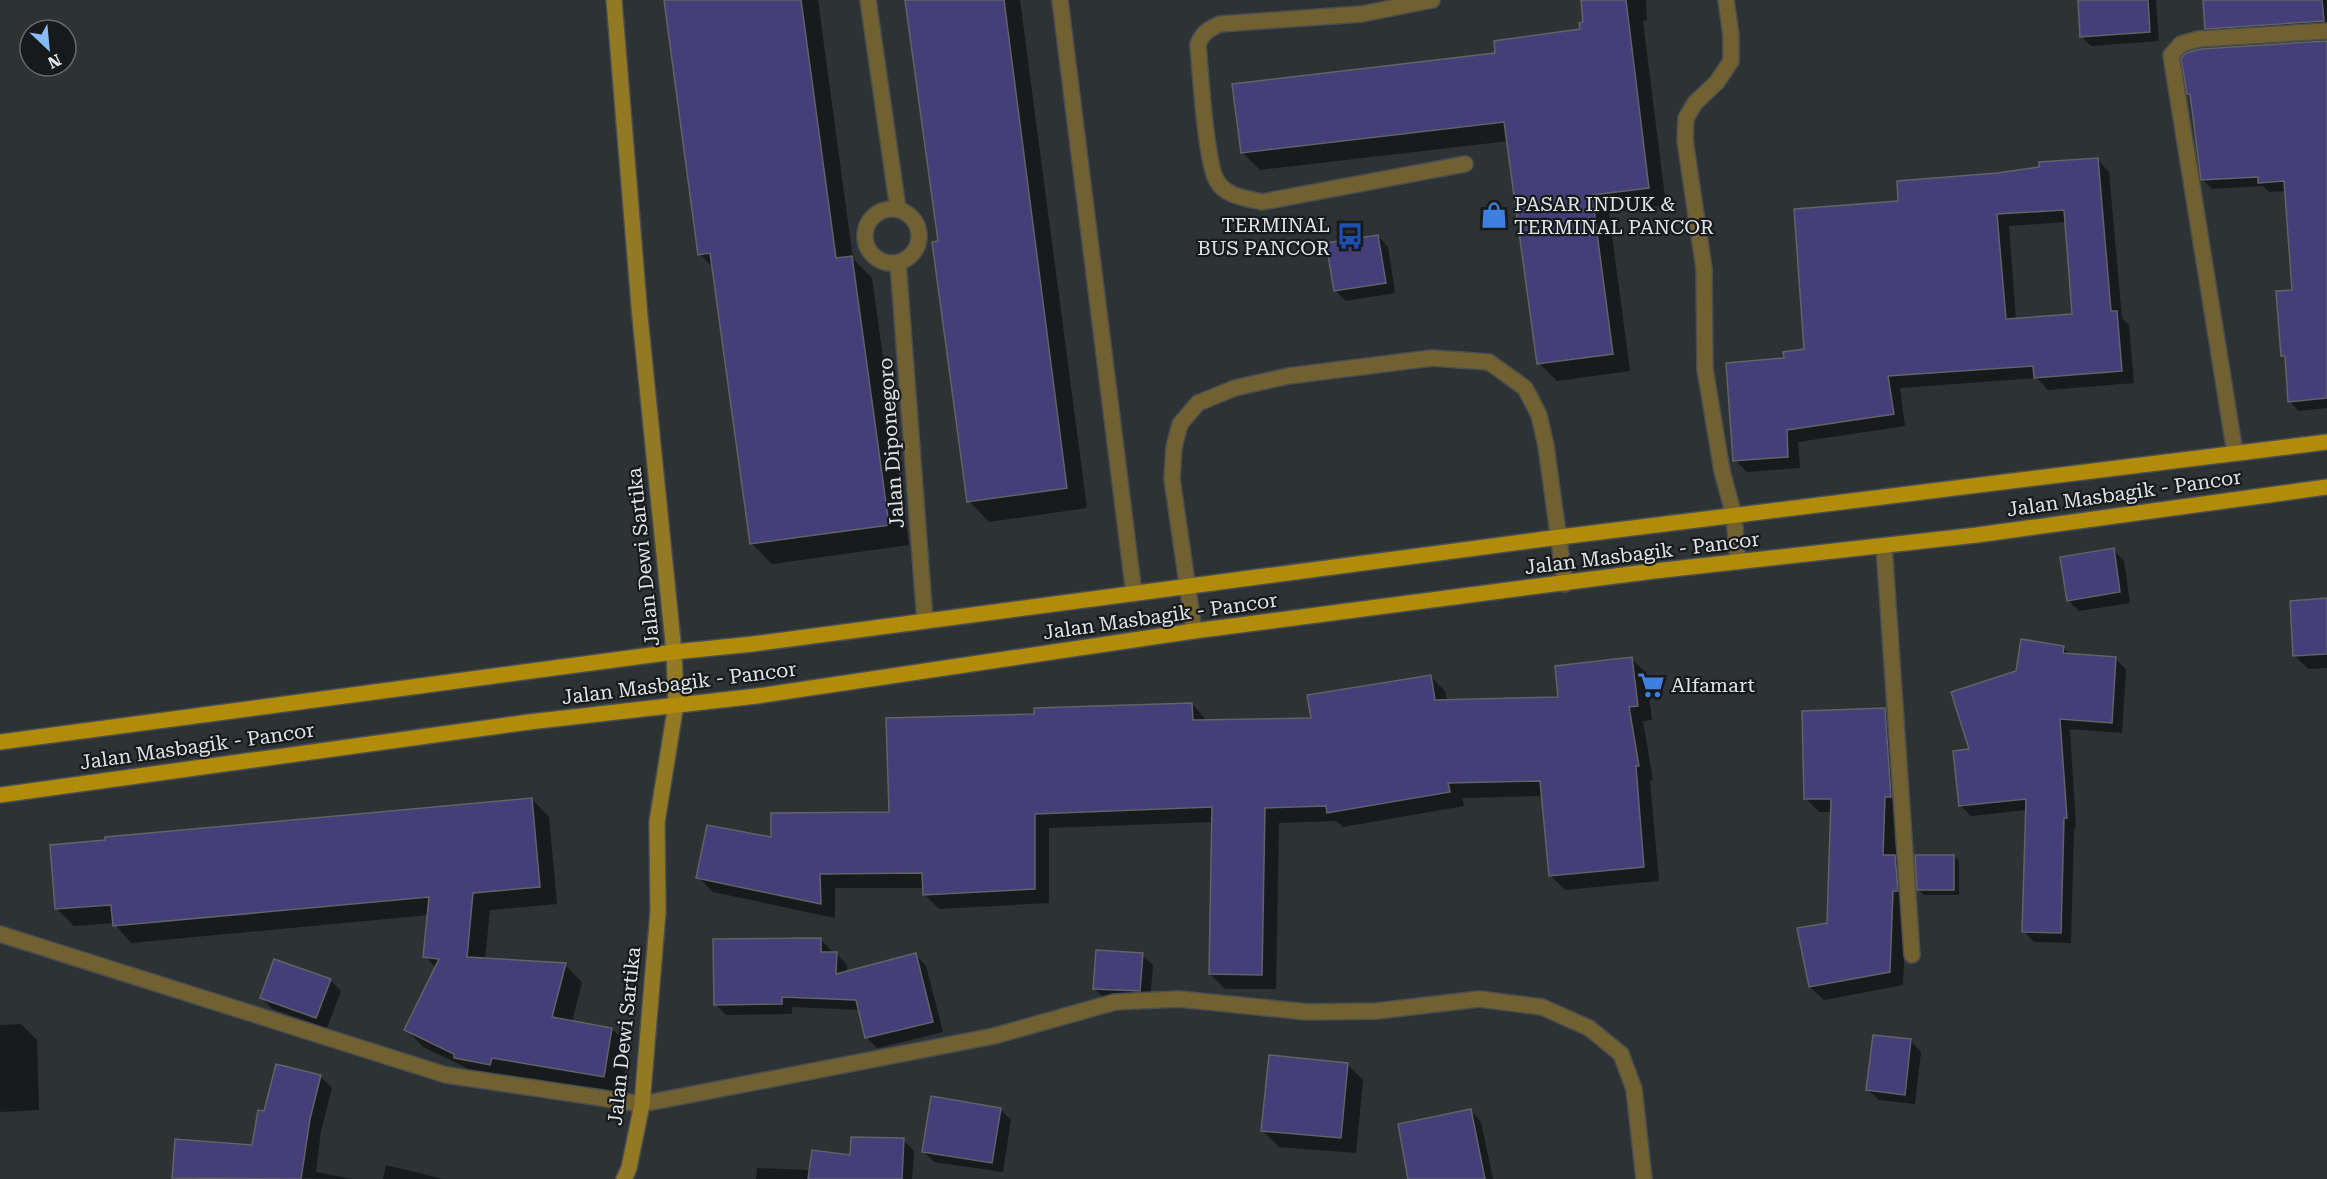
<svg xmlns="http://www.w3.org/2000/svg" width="2327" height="1179" font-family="'Roboto Serif',serif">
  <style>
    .shadow { fill: #0007; fill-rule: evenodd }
    .building { fill: #453e78; stroke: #626267; stroke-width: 1.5; fill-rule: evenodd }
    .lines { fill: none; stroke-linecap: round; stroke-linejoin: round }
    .lane-casing { stroke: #4a4e51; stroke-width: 18 }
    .street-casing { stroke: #4a4e51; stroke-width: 18 }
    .secondary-casing { stroke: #4a4e51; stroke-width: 18 }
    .primary-casing { stroke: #4a4e51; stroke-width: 18 }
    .lane { stroke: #716030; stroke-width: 15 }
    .street { stroke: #716030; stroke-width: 15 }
    .secondary { stroke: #947924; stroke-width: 15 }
    .primary { stroke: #b08c0a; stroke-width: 15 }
    .labels { text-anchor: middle; stroke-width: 4.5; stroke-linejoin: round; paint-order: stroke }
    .poi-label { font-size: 20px; fill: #e1e4e6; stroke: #17191b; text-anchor: start }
    .street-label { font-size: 20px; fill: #e1e4e6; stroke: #17191b }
  </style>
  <rect width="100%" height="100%" fill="#2d3235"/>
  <g class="shadow">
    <path d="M 665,0 L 818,0 L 853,259 L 872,278 L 909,545 L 772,564 L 751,543 L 713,268 L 700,254 Z"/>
    <path d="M 907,0 L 1020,0 L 1087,508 L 989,522 L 969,501 L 940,242 Z"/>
    <path d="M 1583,0 L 1646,0 L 1647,20 L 1643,21 L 1666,205 L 1609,213 L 1630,371 L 1557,381 L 1539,363 L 1509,141 L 1260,170 L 1242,152 L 1497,54 L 1581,30 L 1585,24 Z"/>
    <path d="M 2079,0 L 2156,0 L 2159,41 L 2091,46 L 2082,37 Z"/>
    <path d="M 2204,0 L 2327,0 L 2327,31 L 2216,38 L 2206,28 Z"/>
    <path d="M 2327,42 L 2327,408 L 2299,411 L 2289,401 L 2287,360 L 2282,355 L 2294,291 L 2287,191 L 2269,192 L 2263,186 L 2212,189 L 2202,179 L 2192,97 L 2189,93 Z"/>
    <path d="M 2097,159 L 2109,172 L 2122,318 L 2129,325 L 2134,383 L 2048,390 L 2037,378 L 1900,388 L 1905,426 L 1798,442 L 1800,468 L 1747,472 L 1735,460 L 1786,360 L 1806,350 L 1899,203 L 1997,174 ZM 2066,222 L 2073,316 L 2016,320 L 2009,226 Z"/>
    <path d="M 1378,236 L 1388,247 L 1395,293 L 1346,301 L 1335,290 Z"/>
    <path d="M 2113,550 L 2124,561 L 2130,603 L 2079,611 L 2068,600 Z"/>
    <path d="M 2327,599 L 2327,668 L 2308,669 L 2294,655 Z"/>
    <path d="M 2063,647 L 2071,655 L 2115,658 L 2126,669 L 2122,733 L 2070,729 L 2076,828 L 2074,829 L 2071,943 L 2034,942 L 2024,931 L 2027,810 L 1971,816 L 1960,805 L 1971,750 L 2018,673 Z"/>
    <path d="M 1631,658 L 1646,673 L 1652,720 L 1643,721 L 1653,780 L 1650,781 L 1659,881 L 1565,890 L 1550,875 L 1543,796 L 1462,798 L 1464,806 L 1343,827 L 1336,821 L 1279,823 L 1276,989 L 1225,989 L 1210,974 L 1213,822 L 1049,828 L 1049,903 L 939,909 L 924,894 L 924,888 L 835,888 L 835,918 L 713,892 L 698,877 L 773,839 L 890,813 L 1036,715 L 1192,704 L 1207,721 L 1313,719 L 1430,676 L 1445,691 L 1447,701 L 1560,698 Z"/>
    <path d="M 1885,710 L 1898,723 L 1896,858 L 1908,870 L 1903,985 L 1824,1000 L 1810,987 L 1829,924 L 1832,812 L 1819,812 L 1806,799 Z"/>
    <path d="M 532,799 L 549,817 L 557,904 L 490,910 L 485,960 L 565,965 L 582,982 L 572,1022 L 612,1029 L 629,1046 L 621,1093 L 509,1075 L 508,1082 L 473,1075 L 465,1067 L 423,1047 L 406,1029 L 436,968 L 425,956 L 429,915 L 131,943 L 114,923 L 74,926 L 56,908 Z"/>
    <path d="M 1954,856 L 1959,861 L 1959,895 L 1924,895 L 1919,890 Z"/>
    <path d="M 820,939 L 831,950 L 831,954 L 837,954 L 847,965 L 847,972 L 916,955 L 926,966 L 943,1032 L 877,1048 L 867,1038 L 860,1010 L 792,1007 L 792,1014 L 726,1015 L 715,1004 Z"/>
    <path d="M 1142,955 L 1153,965 L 1150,1001 L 1105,999 L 1095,989 Z"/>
    <path d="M 330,980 L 341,991 L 327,1028 L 272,1009 L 262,998 Z"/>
    <path d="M 21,1024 L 37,1040 L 39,1110 L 0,1112 L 0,1025 Z"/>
    <path d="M 1911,1041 L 1921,1052 L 1915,1104 L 1879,1100 L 1868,1090 Z"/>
    <path d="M 1347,1064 L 1363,1080 L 1356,1153 L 1279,1147 L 1263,1131 Z"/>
    <path d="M 320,1076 L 332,1088 L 321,1131 L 316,1172 L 353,1179 L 174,1177 L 253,1146 L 266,1113 Z"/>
    <path d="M 1000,1109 L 1011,1120 L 1003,1172 L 934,1162 L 923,1151 Z"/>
    <path d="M 1471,1111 L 1481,1122 L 1493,1179 L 1410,1179 Z"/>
    <path d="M 903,1140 L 914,1151 L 912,1179 L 756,1179 L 757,1168 L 811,1170 Z"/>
    <path d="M 386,1165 L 444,1179 L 383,1179 Z"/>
  </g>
  <g class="building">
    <path d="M 664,0 L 801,0 L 836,258 L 852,256 L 889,525 L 750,544 L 710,253 L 698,255 Z"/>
    <path d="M 905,0 L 1004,0 L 1067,488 L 967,502 L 932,242 L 938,241 Z"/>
    <path d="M 1581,0 L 1626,0 L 1649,188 L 1592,195 L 1613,354 L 1537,364 L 1504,122 L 1241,153 L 1232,84 L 1495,53 L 1494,41 L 1580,29 L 1579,23 L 1583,22 Z"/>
    <path d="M 2078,0 L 2148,0 L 2150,32 L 2080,37 Z"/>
    <path d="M 2203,0 L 2322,0 L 2324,21 L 2205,29 Z"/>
    <path d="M 2327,41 L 2327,398 L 2288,402 L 2285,356 L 2281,356 L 2276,291 L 2292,290 L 2284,181 L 2258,183 L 2258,177 L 2201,180 L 2190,94 L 2187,94 L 2181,58 L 2186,53 L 2201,49 Z"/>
    <path d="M 2098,158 L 2111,311 L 2117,311 L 2122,371 L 2034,378 L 2033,366 L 1888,376 L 1894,414 L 1787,430 L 1788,457 L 1733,461 L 1726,363 L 1784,358 L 1783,352 L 1804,349 L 1794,209 L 1898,201 L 1897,181 L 1997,173 L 2039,167 L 2039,162 ZM 2064,210 L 2072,314 L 2006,319 L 1997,214 Z"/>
    <path d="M 1378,235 L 1386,283 L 1334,291 L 1326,243 Z"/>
    <path d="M 2114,548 L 2120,592 L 2067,601 L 2060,557 Z"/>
    <path d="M 2327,598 L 2327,654 L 2293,656 L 2290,601 Z"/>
    <path d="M 2021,639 L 2064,646 L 2063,653 L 2116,657 L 2112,723 L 2060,719 L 2067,818 L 2064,818 L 2061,933 L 2022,932 L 2026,799 L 1959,806 L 1953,751 L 1969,749 L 1951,692 L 2016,671 Z"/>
    <path d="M 1632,657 L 1638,706 L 1629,707 L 1639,766 L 1636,766 L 1644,867 L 1549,876 L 1540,781 L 1448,783 L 1450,792 L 1327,813 L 1326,806 L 1265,808 L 1262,975 L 1209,974 L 1212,807 L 1035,814 L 1035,889 L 923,895 L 922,873 L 820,874 L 821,904 L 696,878 L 707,825 L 771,837 L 771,813 L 889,812 L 886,718 L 1034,714 L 1034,708 L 1192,703 L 1193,720 L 1311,718 L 1307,695 L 1431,675 L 1435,700 L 1558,697 L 1555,666 Z"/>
    <path d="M 1885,708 L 1891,797 L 1885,797 L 1883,855 L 1895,855 L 1898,891 L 1893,891 L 1890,972 L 1809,987 L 1797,928 L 1827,923 L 1831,799 L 1804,799 L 1802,711 Z"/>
    <path d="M 532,798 L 540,887 L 473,893 L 467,957 L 566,963 L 552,1017 L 612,1028 L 604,1077 L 492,1058 L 490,1065 L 454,1058 L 454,1054 L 404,1030 L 439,959 L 423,957 L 429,897 L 113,926 L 111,905 L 55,909 L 50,845 L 105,840 L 105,837 Z"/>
    <path d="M 1915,855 L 1954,855 L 1954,890 L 1917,890 Z"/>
    <path d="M 821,938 L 821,952 L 837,952 L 836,974 L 916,953 L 933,1022 L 865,1038 L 856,1000 L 782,997 L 782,1004 L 714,1005 L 713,939 Z"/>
    <path d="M 1096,950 L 1143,953 L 1140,991 L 1093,989 Z"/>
    <path d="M 274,959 L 331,979 L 316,1018 L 260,998 Z"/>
    <path d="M 1873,1035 L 1911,1039 L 1905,1095 L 1866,1090 Z"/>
    <path d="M 1269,1055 L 1348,1063 L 1341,1138 L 1261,1131 Z"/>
    <path d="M 276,1064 L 321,1075 L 310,1119 L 301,1179 L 172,1178 L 175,1139 L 252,1145 L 258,1110 L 264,1111 Z"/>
    <path d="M 931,1096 L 1001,1108 L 992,1163 L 922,1152 Z"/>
    <path d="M 1471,1109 L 1485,1179 L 1408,1179 L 1398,1124 Z"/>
    <path d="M 851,1137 L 904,1138 L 902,1179 L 808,1179 L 812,1150 L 850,1155 Z"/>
  </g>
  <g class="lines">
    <defs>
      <g id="lane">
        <path d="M 1432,0 L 1362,14 L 1220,24 C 1209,29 1203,32 1198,44 C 1200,69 1206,164 1217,181 C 1226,197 1246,198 1262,202 L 1465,164"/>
        <path d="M 1726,0 L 1731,35 L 1731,61 L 1717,82 L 1695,103 L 1686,118 L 1685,140 L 1704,269 L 1705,369 L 1722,471 L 1734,516 L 1738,562"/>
        <path d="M 1194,631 L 1172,479 L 1174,447 L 1180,424 L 1198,403 L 1235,388 L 1288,376 L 1432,358 L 1489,362 L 1525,388 L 1539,415 L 1546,446 L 1565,584"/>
      </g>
      <g id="street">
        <path d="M 868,0 L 898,209"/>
        <path d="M 1060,0 L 1134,594"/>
        <circle cx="892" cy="236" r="27"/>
        <path d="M 898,263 L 925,621"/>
        <path d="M 2235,453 L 2171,55 L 2181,44 L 2199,39 L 2327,31"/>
        <path d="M 1884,546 L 1912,955"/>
        <path d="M 0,934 L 446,1075 L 642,1104 L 994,1036 L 1115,1002 L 1179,999 L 1308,1012 L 1377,1011 L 1479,999 L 1542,1007 L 1589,1028 L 1621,1054 L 1634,1089 L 1644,1179"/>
      </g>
      <path id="secondary" d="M 614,0 L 640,317 L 674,652 L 676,704 L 657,822 L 658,912 L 642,1104 L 629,1168 L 624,1179"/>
      <g id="primary">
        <path d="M 0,742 L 674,652 L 753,644 L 1560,537 L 2327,442"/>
        <path d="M 0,795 L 529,722 L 757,696 L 1194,631 L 1646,572 L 1977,535 L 2327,487"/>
      </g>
    </defs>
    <use href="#lane" class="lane-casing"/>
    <use href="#street" class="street-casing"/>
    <use href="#secondary" class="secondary-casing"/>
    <use href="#primary" class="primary-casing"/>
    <use href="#lane" class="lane"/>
    <use href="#street" class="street"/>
    <use href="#secondary" class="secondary"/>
    <use href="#primary" class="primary"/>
  </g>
  <defs>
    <symbol id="shop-bare" viewBox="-9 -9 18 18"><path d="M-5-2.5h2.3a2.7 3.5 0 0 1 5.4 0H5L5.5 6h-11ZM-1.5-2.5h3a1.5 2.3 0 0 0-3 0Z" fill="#3f7fe0" stroke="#17191b" stroke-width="2.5" paint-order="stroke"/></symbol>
    <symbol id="bus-bare" viewBox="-9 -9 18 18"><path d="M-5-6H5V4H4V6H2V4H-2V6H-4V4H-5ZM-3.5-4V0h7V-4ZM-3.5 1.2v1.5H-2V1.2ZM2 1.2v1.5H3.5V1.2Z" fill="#1a4fb4" stroke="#17191b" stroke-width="2.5" paint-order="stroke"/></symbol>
    <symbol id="supermarket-bare" viewBox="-9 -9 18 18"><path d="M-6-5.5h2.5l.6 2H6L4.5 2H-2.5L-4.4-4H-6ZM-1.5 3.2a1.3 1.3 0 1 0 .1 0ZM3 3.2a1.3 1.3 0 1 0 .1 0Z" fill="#3f7fe0" stroke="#17191b" stroke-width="2.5" paint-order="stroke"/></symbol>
  </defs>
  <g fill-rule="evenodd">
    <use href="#shop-bare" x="1475" y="196" width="38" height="38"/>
    <use href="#bus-bare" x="1331" y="217" width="38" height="38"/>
    <use href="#supermarket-bare" x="1632" y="666" width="38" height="38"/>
  </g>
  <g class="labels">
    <g class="poi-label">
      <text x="1514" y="211">PASAR INDUK &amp;<tspan x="1514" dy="23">TERMINAL PANCOR</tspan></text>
      <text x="1330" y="232" text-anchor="end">TERMINAL<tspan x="1330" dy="23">BUS PANCOR</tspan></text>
      <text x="1671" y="692">Alfamart</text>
    </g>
    <g class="street-label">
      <text transform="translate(891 443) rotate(-94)" y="7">Jalan Diponegoro</text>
      <text transform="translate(2124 493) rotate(-8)" y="7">Jalan Masbagik - Pancor</text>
      <text transform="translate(1642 553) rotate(-7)" y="7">Jalan Masbagik - Pancor</text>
      <text transform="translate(643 557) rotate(-96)" y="7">Jalan Dewi Sartika</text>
      <text transform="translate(1160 616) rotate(-8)" y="7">Jalan Masbagik - Pancor</text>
      <text transform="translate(679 683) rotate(-7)" y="7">Jalan Masbagik - Pancor</text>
      <text transform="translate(197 746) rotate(-8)" y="7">Jalan Masbagik - Pancor</text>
      <text transform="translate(624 1036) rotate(-84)" y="7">Jalan Dewi Sartika</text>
    </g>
  </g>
  <g transform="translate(48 48) rotate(154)"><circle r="28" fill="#17191b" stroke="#686a6c" stroke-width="1.5"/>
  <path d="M0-4.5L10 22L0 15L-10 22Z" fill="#87bbfb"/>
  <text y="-9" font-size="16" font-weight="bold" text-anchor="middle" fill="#e1e4e6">N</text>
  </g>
</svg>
